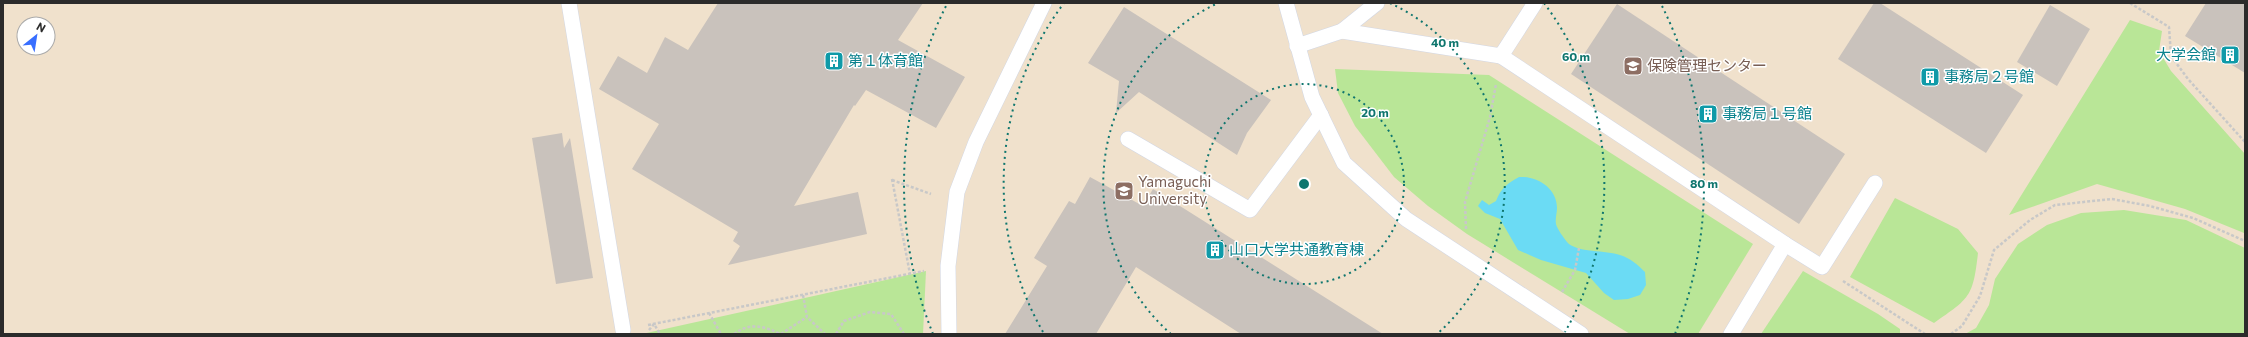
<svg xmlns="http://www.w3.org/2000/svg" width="2248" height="337" font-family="Commissioner,'Noto Sans JP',sans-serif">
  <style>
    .education { fill: #f0e1cc; fill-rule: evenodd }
    .green { fill: #b9e697 }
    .water { fill: #6bdbf4 }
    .building { fill: #c9c2bc }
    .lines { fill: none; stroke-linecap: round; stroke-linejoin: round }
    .service-casing { stroke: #d2d7e4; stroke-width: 16 }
    .path { stroke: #c8c8c8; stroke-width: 2.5; stroke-dasharray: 3 2; stroke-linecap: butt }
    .service { stroke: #fff; stroke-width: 15 }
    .ring { fill: none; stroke: #0f766e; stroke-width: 2; stroke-dasharray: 2 4 }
    .labels { text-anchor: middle; stroke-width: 3; stroke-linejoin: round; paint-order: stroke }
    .culture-label { font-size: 15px; fill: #0d838f; stroke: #fff; text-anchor: start }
    .education-label { font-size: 15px; fill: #785e54; stroke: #fff; text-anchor: start }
    .centre { fill: #0f766e; stroke: #fff; stroke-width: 2 }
    .ring-label { font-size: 12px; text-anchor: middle; font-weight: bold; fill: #0f766e; stroke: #fff; stroke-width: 3; stroke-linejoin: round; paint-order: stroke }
  </style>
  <rect width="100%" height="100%" fill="#eee5dd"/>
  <path class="education" d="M 3,3 L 2245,3 L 2245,334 L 3,334 ZM 24,24 L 48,24 L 48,48 L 24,48 Z"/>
  <g class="green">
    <path d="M 2130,20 L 2162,31 L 2159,51 L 2171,71 L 2245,154 L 2244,233 L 2185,209 L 2097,184 L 2009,215 Z"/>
    <path d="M 1335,69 L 1489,75 L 1753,244 L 1698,334 L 1630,334 L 1467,234 L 1428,206 L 1394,177 L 1355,126 L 1338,93 Z"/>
    <path d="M 1895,198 L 1958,229 L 1978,253 C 1973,297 1970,298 1934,323 L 1850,277 Z"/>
    <path d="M 2124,210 L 2186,220 L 2245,248 L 2245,334 L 1965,334 L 1976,328 L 1989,305 L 1995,279 L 2018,244 L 2047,225 L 2081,213 Z"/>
    <path d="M 926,271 L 923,334 L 642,334 Z"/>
    <path d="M 1803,271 L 1878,314 L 1900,329 L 1900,334 L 1761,334 Z"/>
  </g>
  <path class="water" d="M 1519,177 C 1537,176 1557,188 1557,208 C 1557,213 1555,219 1556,224 C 1557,229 1564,238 1567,242 C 1576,253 1607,250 1620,255 C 1630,258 1638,265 1645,272 L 1646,285 L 1640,295 L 1628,299 L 1614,300 L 1604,293 L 1586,273 L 1541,260 L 1518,250 L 1500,219 L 1485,213 L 1478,206 L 1482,200 L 1489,205 L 1496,201 C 1501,188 1508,183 1519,177 Z"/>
  <g class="building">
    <path d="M 718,3 L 923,3 L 898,40 L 965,77 L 936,128 L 866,90 L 855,106 L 854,105 L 794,206 L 858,192 L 867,234 L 728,265 L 740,246 L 733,241 L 738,232 L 632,169 L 659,124 L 599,89 L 618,56 L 647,73 L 665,37 L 688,50 Z"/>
    <path d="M 1874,3 L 1880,3 L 2023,95 L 1986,153 L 1838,59 Z"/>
    <path d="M 2206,3 L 2245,3 L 2245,73 L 2185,36 Z"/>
    <path d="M 1617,4 L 1845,154 L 1799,224 L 1571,74 Z"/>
    <path d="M 2050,5 L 2090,29 L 2057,86 L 2017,62 Z"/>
    <path d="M 1124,7 L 1271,100 L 1247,133 L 1237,155 L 1139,92 L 1116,113 L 1119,81 L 1088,63 Z"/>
    <path d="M 562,133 L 564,148 L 570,138 L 593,278 L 556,284 L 532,138 Z"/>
    <path d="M 1090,177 L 1143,206 L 1153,189 L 1383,334 L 1241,334 L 1136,267 L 1096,334 L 1005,334 L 1047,266 L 1034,258 L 1069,201 L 1075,204 Z"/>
  </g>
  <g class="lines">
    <defs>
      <g id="service">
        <path d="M 569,3 L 623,330"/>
        <path d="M 1286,3 L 1312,97 L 1344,163 L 1406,219 L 1581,334"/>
        <path d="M 1342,31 L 1501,56 L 1535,3"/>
        <path d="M 1297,46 L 1342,31 L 1377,3"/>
        <path d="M 1501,56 L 1785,244 L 1731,334"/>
        <path d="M 1128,139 L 1250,210 L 1321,115"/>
        <path d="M 1785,244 L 1822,267 L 1875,183"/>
        <path d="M 949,334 L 948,266 L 957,192 L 976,142 L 1044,3"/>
      </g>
    </defs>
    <use href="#service" class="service-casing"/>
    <g class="path">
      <path d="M 2130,3 L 2169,27 L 2171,56 L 2188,79 L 2245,142"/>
      <path d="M 892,179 L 910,274"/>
      <path d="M 892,180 L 931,194"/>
      <path d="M 1466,229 L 1465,202 L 1490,117 L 1496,84"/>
      <path d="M 1843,281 L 1925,334"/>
      <path d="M 1562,292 L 1575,270 L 1579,248"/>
      <path d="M 803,295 L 807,317 L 825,334"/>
      <path d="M 709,313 L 721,334"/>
      <path d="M 648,325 L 924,271"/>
      <path d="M 649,330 L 654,324 L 660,334"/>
      <path d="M 734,334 C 750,322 764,326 780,334"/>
      <path d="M 781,334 L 807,317"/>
      <path d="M 836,334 L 844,321 L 870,312 L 891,314 L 904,334"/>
      <path d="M 1951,334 L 1962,326 L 1980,296 L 1994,250 L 2030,220 L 2055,205 L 2112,199 L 2150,206 L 2193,218 L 2245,241"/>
    </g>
    <use href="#service" class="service"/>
  </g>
  <g class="ring">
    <circle cx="1304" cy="184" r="100"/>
    <path d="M1171 334A200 200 0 0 1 1218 3M1390 3A200 200 0 0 1 1437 334"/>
    <path d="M1043 332A300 300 0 0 1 1064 3M1544 3A300 300 0 0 1 1565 332"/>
    <path d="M933 334A400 400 0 0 1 946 6M1662 6A400 400 0 0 1 1675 334"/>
  </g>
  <defs>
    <symbol id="building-square" viewBox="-11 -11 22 22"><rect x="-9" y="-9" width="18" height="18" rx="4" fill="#0f9aa8" stroke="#fff"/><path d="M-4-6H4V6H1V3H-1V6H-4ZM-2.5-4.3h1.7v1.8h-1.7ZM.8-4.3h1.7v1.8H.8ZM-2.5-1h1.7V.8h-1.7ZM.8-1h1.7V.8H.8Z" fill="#fff"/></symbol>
    <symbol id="university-square" viewBox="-11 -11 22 22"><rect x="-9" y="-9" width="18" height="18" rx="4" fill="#8d6e63" stroke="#fff"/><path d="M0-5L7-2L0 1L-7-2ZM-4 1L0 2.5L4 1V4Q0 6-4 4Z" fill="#fff"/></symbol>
  </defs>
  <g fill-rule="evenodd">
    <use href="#building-square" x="2219" y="44" width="22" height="22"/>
    <use href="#building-square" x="823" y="50" width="22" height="22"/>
    <use href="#university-square" x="1622" y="55" width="22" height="22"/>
    <use href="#building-square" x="1919" y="66" width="22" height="22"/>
    <use href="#building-square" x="1697" y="103" width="22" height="22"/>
    <use href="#university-square" x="1113" y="180" width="22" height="22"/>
    <use href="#building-square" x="1204" y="239" width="22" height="22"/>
  </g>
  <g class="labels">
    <g class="culture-label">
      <text x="2216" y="60" text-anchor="end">大学会館</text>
      <text x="848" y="66">第１体育館</text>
      <text x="1944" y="82">事務局２号館</text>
      <text x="1722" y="119">事務局１号館</text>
      <text x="1229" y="255">山口大学共通教育棟</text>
    </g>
    <g class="education-label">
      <text x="1647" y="71">保険管理センター</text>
      <text x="1138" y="187">Yamaguchi<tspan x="1138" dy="17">University</tspan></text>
    </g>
  </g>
  <circle cx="1304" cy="184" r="6" class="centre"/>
  <g class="ring-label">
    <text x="1445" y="47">40 m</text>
    <text x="1576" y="61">60 m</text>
    <text x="1375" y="117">20 m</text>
    <text x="1704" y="188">80 m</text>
  </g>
  <rect width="2248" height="337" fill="none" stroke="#2b2b2b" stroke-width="8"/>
  <g transform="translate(36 36) rotate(30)"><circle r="19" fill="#ffffff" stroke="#aaaaaa"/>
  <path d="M0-3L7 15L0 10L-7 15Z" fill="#386eff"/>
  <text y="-6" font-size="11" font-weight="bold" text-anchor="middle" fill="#2b2b2b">N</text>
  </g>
</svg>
